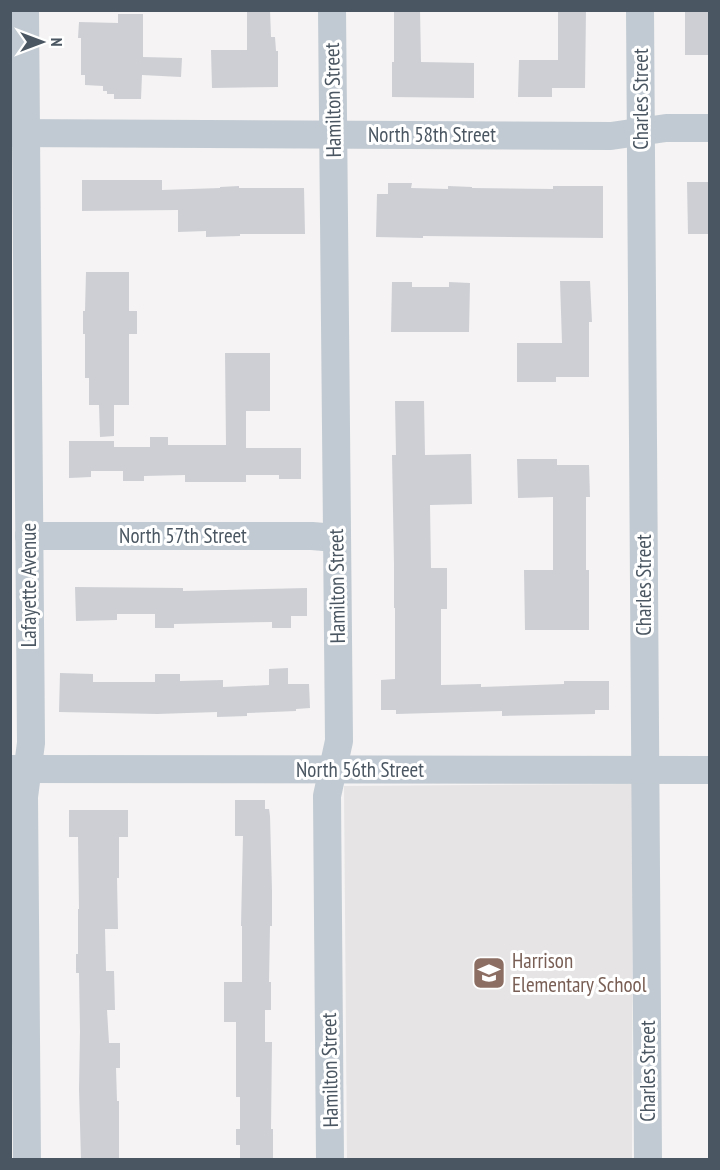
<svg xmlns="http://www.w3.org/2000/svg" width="720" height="1170" font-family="'PT Sans Narrow',sans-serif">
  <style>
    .education { fill: #e6e4e5 }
    .building { fill: #cdcfd5 }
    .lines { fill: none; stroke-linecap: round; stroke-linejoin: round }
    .minor { stroke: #c1cad2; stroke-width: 28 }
    .labels { text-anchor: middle; stroke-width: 6; stroke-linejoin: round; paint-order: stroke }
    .street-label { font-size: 21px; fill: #4a5661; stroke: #fff }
    .education-label { font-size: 21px; fill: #785e54; stroke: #fff; text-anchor: start }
  </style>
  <rect width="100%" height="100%" fill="#f5f3f3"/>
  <path class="education" d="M 633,784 L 632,1159 L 347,1159 L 344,786 Z"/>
  <g class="building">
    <path d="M 247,10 L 270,10 L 271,37 L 275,37 L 276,51 L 278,51 L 278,87 L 212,88 L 211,50 L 247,50 Z"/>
    <path d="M 394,10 L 420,10 L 421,62 L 474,63 L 474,98 L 392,97 L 392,62 L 394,62 Z"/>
    <path d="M 558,10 L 586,10 L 585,88 L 552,88 L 552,97 L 518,97 L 519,60 L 558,60 Z"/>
    <rect x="685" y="10" width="25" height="45"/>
    <path d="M 118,14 L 143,14 L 143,57 L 182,58 L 181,77 L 142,75 L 141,99 L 114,99 L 114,94 L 107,94 L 107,91 L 103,91 L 103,86 L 85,85 L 85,75 L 81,75 L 81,38 L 78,38 L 79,22 L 118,23 Z"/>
    <path d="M 82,180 L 162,180 L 162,190 L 220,188 L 220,187 L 239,186 L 239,188 L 304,188 L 305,234 L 240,234 L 240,236 L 206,237 L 206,231 L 178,232 L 178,210 L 82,211 Z"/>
    <path d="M 687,182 L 710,182 L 710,234 L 688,234 Z"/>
    <path d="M 388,183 L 412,183 L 411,188 L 448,189 L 448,186 L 472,187 L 472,188 L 553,189 L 553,186 L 603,186 L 603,238 L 423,236 L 423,238 L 376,237 L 377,194 L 388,194 Z"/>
    <path d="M 86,272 L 129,272 L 129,311 L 137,311 L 137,334 L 129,334 L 129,405 L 114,405 L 114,436 L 100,437 L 99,405 L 89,405 L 89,378 L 85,378 L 85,334 L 83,334 L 83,311 L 85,311 Z"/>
    <path d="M 560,281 L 590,281 L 592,322 L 589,322 L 589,377 L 556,377 L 556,382 L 517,382 L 517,343 L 562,343 Z"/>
    <path d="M 392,282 L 412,282 L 412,287 L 449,287 L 449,282 L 470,283 L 469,332 L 391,332 Z"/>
    <path d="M 225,353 L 270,353 L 270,411 L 246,411 L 246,448 L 301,448 L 301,479 L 279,479 L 279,475 L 246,475 L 246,482 L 185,482 L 185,475 L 144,476 L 144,481 L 123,481 L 123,471 L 91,471 L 91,477 L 69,478 L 69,441 L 114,441 L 114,447 L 150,447 L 150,437 L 168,437 L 168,445 L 226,445 Z"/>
    <path d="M 395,401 L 424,401 L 425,455 L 471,454 L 472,504 L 430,505 L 431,568 L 447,568 L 447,609 L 441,609 L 441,685 L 481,684 L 481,687 L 564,684 L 564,681 L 609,681 L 609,710 L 595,710 L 595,714 L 502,716 L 502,711 L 396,714 L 396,710 L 381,710 L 381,680 L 395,679 L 395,608 L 394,608 L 394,564 L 392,455 L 396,455 Z"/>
    <path d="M 517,459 L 557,459 L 557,465 L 589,465 L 590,497 L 586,497 L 586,570 L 589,570 L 589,630 L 525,630 L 524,570 L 553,570 L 553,497 L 518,498 Z"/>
    <path d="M 75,587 L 183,588 L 183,591 L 307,588 L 307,616 L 291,616 L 291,628 L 272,628 L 272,622 L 174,624 L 174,628 L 155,628 L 155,614 L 117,614 L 117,620 L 76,621 Z"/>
    <path d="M 288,668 L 288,684 L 309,684 L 310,708 L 296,709 L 296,711 L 247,713 L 247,716 L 217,717 L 217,712 L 157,714 L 59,712 L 60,673 L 93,674 L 93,682 L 155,682 L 155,674 L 180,674 L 180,681 L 223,680 L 223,687 L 269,685 L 269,669 Z"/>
    <path d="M 235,800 L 265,800 L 265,809 L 269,809 L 270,816 L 272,891 L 272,926 L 270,926 L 269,982 L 271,982 L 271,1010 L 265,1010 L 265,1042 L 272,1042 L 271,1129 L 273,1129 L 273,1160 L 240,1160 L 240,1145 L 236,1145 L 236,1129 L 240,1129 L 240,1097 L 236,1097 L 236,1022 L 224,1022 L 224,982 L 242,982 L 242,926 L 241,926 L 243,836 L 235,836 Z"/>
    <path d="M 69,810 L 128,810 L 128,837 L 119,837 L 119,878 L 117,878 L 118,929 L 105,929 L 106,971 L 114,971 L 115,1010 L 107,1010 L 109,1043 L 120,1043 L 120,1068 L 116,1068 L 117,1101 L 119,1101 L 119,1160 L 81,1160 L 79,1089 L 80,1032 L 79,973 L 76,973 L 76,954 L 78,954 L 78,909 L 79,909 L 78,837 L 69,837 Z"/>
  </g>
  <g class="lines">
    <g class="minor">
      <path d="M 25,10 L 31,743 L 24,797 L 27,1160"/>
      <path d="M 640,10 L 648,1160"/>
      <path d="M 10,133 L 611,136 L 666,128 L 710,128"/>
      <path d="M 29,536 L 312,536 L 336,538"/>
      <path d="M 10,769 L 710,770"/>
      <path d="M 330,1160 L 327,796 L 339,741 L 332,10"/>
    </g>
  </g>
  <defs>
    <symbol id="school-square" viewBox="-11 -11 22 22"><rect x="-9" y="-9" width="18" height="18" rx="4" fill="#8d6e63" stroke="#fff"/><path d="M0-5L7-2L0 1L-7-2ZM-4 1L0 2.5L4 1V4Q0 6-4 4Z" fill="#fff"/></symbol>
  </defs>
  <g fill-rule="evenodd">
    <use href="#school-square" x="470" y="954" width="38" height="38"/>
  </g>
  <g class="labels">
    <g class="street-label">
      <text transform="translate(641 99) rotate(-90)" y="7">Charles Street</text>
      <text transform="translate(333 100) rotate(-91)" y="7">Hamilton Street</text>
      <text x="432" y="142">North 58th Street</text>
      <text x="183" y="543">North 57th Street</text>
      <text transform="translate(29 585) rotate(-90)" y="7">Lafayette Avenue</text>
      <text transform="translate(644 585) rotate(-90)" y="7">Charles Street</text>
      <text transform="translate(337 586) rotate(-91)" y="7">Hamilton Street</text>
      <text x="360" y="777">North 56th Street</text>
      <text transform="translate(330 1070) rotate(-91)" y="7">Hamilton Street</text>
      <text transform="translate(648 1071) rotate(-90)" y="7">Charles Street</text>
    </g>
    <g class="education-label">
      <text x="512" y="968">Harrison<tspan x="512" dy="24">Elementary School</tspan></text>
    </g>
  </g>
  <rect width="720" height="1170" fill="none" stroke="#4a5661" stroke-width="24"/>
  <g transform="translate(42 42) rotate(90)" stroke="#ffffff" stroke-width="4.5" paint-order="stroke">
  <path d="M0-4.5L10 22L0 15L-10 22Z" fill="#4a5661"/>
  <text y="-9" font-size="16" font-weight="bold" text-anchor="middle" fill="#4a5661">N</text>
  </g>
</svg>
